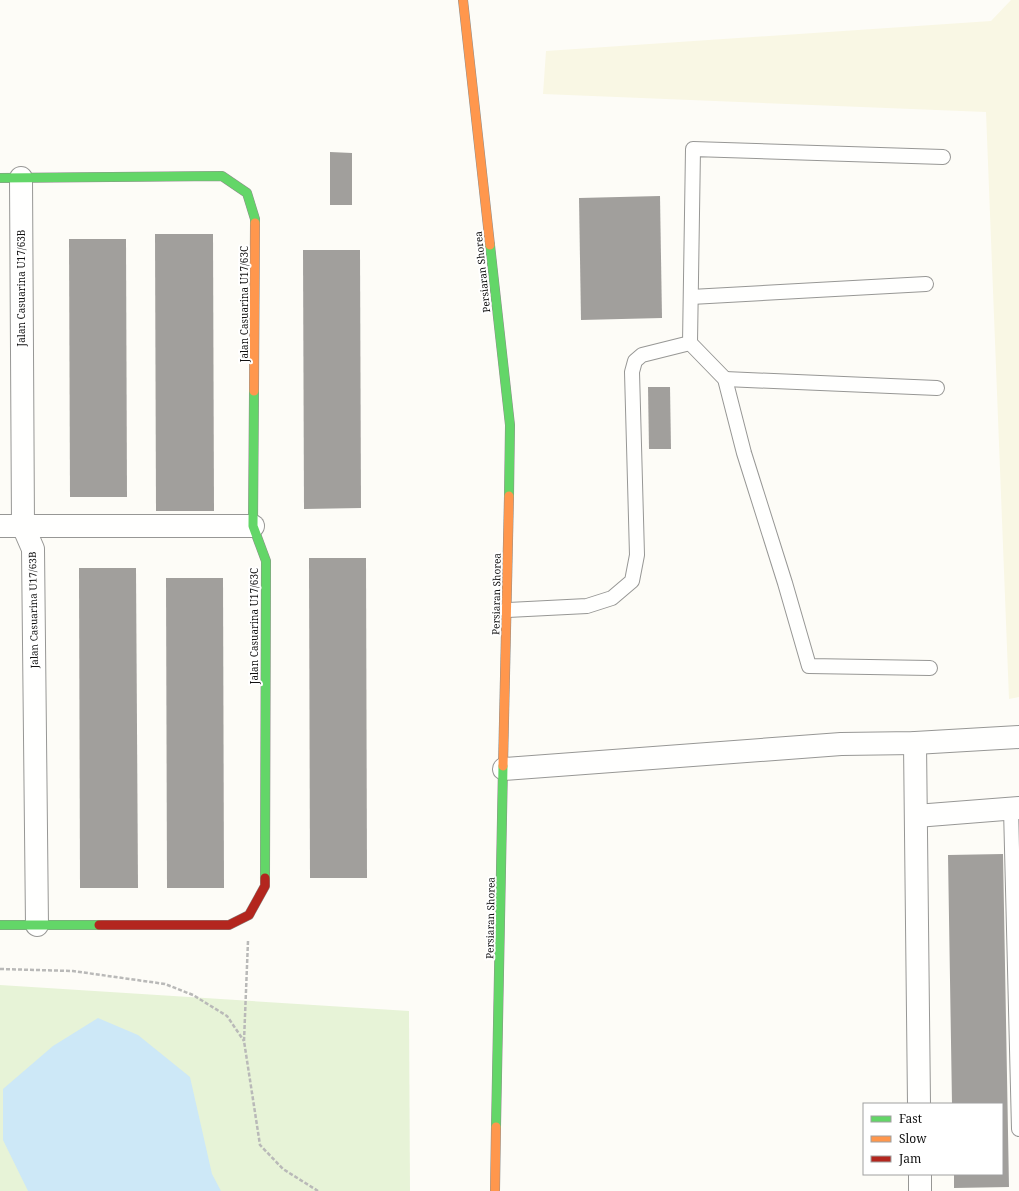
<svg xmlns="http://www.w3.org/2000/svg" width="1019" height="1191" font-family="'Noto Serif',serif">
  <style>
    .farmland { fill: #f9f7e4 }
    .green { fill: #e7f3d7 }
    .water { fill: #cde8f7 }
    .building { fill: #a19f9c }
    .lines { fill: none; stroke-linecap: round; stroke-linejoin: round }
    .lane-casing { stroke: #979795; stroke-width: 16 }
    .street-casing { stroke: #979795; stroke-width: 24 }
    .fast-casing { stroke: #8e8d8b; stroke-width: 10 }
    .slow-casing { stroke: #8e8d8b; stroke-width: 10 }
    .jam-casing { stroke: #8e8d8b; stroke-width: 10 }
    .path { stroke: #b9b9b8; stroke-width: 2.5; stroke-dasharray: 4 2; stroke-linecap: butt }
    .lane { stroke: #fffffe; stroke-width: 14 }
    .street { stroke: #fffffe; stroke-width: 22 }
    .fast { stroke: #63d668; stroke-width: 9 }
    .slow { stroke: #ff974d; stroke-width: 9 }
    .jam { stroke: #b3261e; stroke-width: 9 }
    .labels { text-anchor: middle; stroke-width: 4; stroke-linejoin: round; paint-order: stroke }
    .street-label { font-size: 10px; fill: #111; stroke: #fff }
  </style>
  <rect width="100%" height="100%" fill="#fdfcf7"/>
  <path class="farmland" d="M 1011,0 L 1019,0 L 1019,697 L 1009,699 L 986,112 L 543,94 L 546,51 L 991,21 Z"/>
  <path class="green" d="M 0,985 L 409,1011 L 410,1191 L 0,1191 Z"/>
  <path class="water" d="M 98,1018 L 138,1035 L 190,1077 L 212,1174 L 221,1191 L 28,1191 L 3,1140 L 3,1089 L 53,1046 Z"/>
  <g class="building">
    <path d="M 330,152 L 352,153 L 352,205 L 330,205 Z"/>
    <path d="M 660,196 L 662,318 L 581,320 L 579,198 Z"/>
    <path d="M 155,234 L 213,234 L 214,511 L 156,511 Z"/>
    <path d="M 69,239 L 126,239 L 127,497 L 70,497 Z"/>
    <path d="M 303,250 L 360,250 L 361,508 L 304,509 Z"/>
    <path d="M 648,387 L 670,387 L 671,449 L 649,449 Z"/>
    <path d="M 309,558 L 366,558 L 367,878 L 310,878 Z"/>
    <path d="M 79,568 L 136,568 L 138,888 L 80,888 Z"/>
    <path d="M 166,578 L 223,578 L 224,888 L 167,888 Z"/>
    <path d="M 1003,854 L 1009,1187 L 954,1188 L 954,1174 L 1002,1174 L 1002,1104 L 952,1104 L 948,855 Z"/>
  </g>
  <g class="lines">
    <defs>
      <g id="lane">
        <path d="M 691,297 L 926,284"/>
        <path d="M 690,343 L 725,379 L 744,453 L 785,583 L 809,666 L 930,668"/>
        <path d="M 725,379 L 937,388"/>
        <path d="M 506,610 L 587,606 L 612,598 L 632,581 L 637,555 L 632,372 L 635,361 L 642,355 L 690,343 L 693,149 L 943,157"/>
        <path d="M 1011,809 L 1019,1129"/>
      </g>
      <g id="street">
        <path d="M 21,178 L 23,526 L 33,549 L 37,925"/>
        <path d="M 0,526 L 253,526"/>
        <path d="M 915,743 L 919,1104"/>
        <path d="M 504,769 L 841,744 L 915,743 L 1019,737"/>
        <path d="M 916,816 L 1019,808"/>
        <path d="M 920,1174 L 920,1191"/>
      </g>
      <g id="fast">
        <path d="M 0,178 L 222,176 L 247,193 L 255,219 L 255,223"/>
        <path d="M 490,245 L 510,425 L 509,496"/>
        <path d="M 254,391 L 253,526 L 266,561 L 265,878"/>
        <path d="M 0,925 L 99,925"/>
        <path d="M 496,1127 L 503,766"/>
      </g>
      <g id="slow">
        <path d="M 463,0 L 490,245"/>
        <path d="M 254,391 L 255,223"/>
        <path d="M 503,766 L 509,496"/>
        <path d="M 495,1191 L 496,1127"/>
      </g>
      <path id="jam" d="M 99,925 L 229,925 L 249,915 L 265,886 L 265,878"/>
    </defs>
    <use href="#lane" class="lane-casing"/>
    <use href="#street" class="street-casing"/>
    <use href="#fast" class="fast-casing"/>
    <use href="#slow" class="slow-casing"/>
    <use href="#jam" class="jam-casing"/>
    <g class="path">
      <path d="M 248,941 L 244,1041 L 260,1145 L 283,1169 L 318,1191"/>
      <path d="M 0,969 L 73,971 L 165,984 L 193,995 L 227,1016 L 244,1041"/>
    </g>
    <use href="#lane" class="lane"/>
    <use href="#street" class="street"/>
    <use href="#fast" class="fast"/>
    <use href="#slow" class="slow"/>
    <use href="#jam" class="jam"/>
  </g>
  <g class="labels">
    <g class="street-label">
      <text transform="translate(482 272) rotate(-96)" y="4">Persiaran Shorea</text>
      <text transform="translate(21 288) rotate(-90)" y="4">Jalan Casuarina U17/63B</text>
      <text transform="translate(244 304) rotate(-90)" y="4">Jalan Casuarina U17/63C</text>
      <text transform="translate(496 594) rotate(-89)" y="4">Persiaran Shorea</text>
      <text transform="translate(33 610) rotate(-91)" y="4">Jalan Casuarina U17/63B</text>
      <text transform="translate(254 626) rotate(-90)" y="4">Jalan Casuarina U17/63C</text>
      <text transform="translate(490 918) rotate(-89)" y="4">Persiaran Shorea</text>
    </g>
  </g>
  <rect x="863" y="1103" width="140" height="72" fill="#ffffff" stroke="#a0a0a0"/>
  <rect x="871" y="1116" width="20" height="6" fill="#63d668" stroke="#a0a0a0"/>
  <text x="899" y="1123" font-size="12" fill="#111111">Fast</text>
  <rect x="871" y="1136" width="20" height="6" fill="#ff974d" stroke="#a0a0a0"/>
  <text x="899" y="1143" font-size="12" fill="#111111">Slow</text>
  <rect x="871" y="1156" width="20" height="6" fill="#b3261e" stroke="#a0a0a0"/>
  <text x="899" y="1163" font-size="12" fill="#111111">Jam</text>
</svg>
